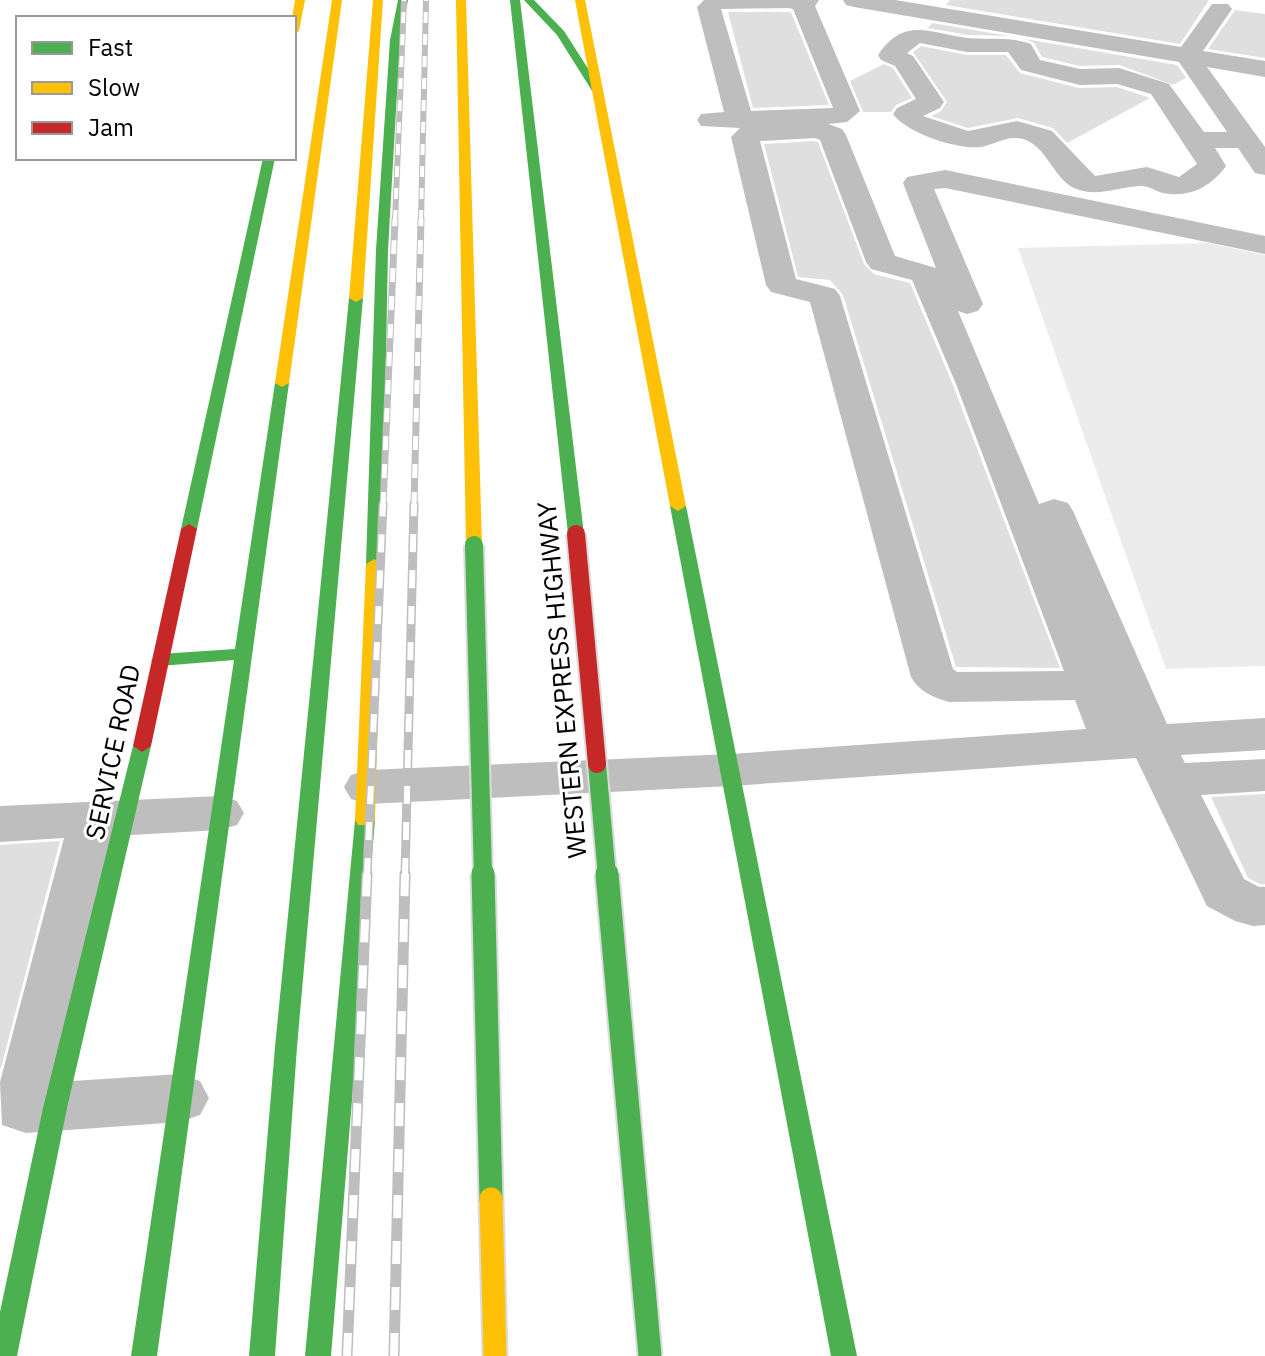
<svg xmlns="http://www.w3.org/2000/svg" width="1265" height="1356" font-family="'IBM Plex Sans',sans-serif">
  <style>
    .green { fill: #ececec }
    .building { fill: #dfdfdf }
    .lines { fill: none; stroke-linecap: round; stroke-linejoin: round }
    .street { fill: #bebebe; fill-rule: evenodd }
    .fast { fill: #4caf50; fill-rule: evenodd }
    .slow { fill: #ffc107; fill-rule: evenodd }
    .jam { fill: #c62828; fill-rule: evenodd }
    .rail-far3-casing { stroke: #bebebe; stroke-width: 6 }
    .rail-far2-casing { stroke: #bebebe; stroke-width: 7 }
    .rail-far1-casing { stroke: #bebebe; stroke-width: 9 }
    .rail-casing { stroke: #bebebe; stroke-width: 11 }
    .rail-far3 { stroke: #fff; stroke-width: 4; stroke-dasharray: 11; stroke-linecap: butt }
    .rail-far2 { stroke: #fff; stroke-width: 5; stroke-dasharray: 14; stroke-linecap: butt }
    .rail-far1 { stroke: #fff; stroke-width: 6; stroke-dasharray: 18; stroke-linecap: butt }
    .rail { stroke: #fff; stroke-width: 8; stroke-dasharray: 23; stroke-linecap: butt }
    .fast-bridge-far1-casing { stroke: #dbdbdb; stroke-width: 22; stroke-linecap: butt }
    .fast-bridge-casing { stroke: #dbdbdb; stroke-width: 27; stroke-linecap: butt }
    .slow-bridge-casing { stroke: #dbdbdb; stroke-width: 27; stroke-linecap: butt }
    .jam-bridge-casing { stroke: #dbdbdb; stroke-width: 22; stroke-linecap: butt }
    .fast-bridge-far1 { stroke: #4caf50; stroke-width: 18 }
    .fast-bridge { stroke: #4caf50; stroke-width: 23 }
    .slow-bridge { stroke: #ffc107; stroke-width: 23 }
    .jam-bridge { stroke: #c62828; stroke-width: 18 }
    .labels { text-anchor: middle; stroke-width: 6; stroke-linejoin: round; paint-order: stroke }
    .street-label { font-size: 26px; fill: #000; stroke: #fff }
  </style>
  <rect width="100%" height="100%" fill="#fff"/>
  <path class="green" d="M 1208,243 L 1265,255 L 1265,666 L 1166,669 L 1018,248 Z"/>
  <g class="building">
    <path d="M 950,0 L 1209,0 L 1180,44 L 946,5 Z"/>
    <path d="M 1235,10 L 1265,14 L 1265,58 L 1208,49 Z"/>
    <path d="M 728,12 L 791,12 L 829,105 L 753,108 Z"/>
    <path d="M 932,23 L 1009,36 L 968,35 L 928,28 Z"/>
    <path d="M 1025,39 L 1177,65 L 1186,78 L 1173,85 L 1120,65 L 1080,66 L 1042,57 L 1034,43 Z"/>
    <path d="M 921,46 L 967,55 L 1006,55 L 1020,73 L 1079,88 L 1117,87 L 1150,98 L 1067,143 L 1053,128 L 1018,118 L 968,128 L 931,116 L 941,111 L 947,102 L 913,52 Z"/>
    <path d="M 884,64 L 893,68 L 912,98 L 896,105 L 891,112 L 863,112 L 850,81 Z"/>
    <path d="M 814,141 L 818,142 L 864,264 L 874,274 L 910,283 L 953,385 L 1060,668 L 956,667 L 843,295 L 830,280 L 798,277 L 764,144 Z"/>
    <path d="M 1265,794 L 1265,884 L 1260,884 L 1248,878 L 1211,797 Z"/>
    <path d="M 60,841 L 1,1068 L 0,1068 L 0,845 Z"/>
  </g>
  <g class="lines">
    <g class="street">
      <path d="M 704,0 L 819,0 L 815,6 L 860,111 L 847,122 L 828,124 L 842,129 L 846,135 L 895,256 L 936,268 L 903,183 L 907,177 L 945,170 L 1265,236 L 1265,254 L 945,188 L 934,189 L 983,304 L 978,311 L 967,314 L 958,311 L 1039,504 L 1054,499 L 1068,503 L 1073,511 L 1167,724 L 1265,718 L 1265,750 L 1181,755 L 1185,763 L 1265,759 L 1265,791 L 1201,795 L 1244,879 L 1259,887 L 1265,887 L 1265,925 L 1253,926 L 1235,921 L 1207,906 L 1136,758 L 731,786 L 368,804 L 351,799 L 344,787 L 351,775 L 368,770 L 731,754 L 1086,729 L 1075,700 L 949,702 C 932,697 920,692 911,677 L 810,302 L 771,292 L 766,285 L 731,137 L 740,128 L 701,126 L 697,120 L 701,114 L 724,112 L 697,7 ZM 788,8 L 793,9 L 833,108 L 751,111 L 721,9 ZM 815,138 L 820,140 L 866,262 L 871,269 L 912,280 L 956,384 L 1064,671 L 957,672 L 953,669 L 840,296 L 835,289 L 796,279 L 760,141 Z"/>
      <path d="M 843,0 L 895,0 L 1181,47 L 1212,4 L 1228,4 L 1232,9 L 1203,51 L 1265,61 L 1265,77 L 1207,67 L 1265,147 L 1265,175 L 1255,173 L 1238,148 L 1215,148 L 1226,166 C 1211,187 1189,198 1163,193 C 1155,191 1148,185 1140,186 C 1117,187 1097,198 1074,188 C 1052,178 1045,139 1016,138 C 1005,137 992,145 981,147 C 958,150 906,133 893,114 L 897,108 L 916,99 L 895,66 L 881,60 L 878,55 C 905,15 931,34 968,38 C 990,40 1009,36 1031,44 L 1040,60 L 1080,69 L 1119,68 L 1169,84 L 1204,132 L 1227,132 L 1179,62 L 854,7 L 846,5 ZM 920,43 L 967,52 L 1008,52 L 1021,70 L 1080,85 L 1117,84 L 1151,94 L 1197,164 L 1179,177 L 1147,167 L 1095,176 L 1052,131 L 1017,121 L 968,131 L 923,116 L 940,108 L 944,102 L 913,56 L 907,53 Z"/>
      <path d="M 220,796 L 237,801 L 244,813 L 237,825 L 220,830 L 113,836 L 57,1082 L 180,1074 L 200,1081 L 209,1098 L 200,1115 L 180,1122 L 26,1133 L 2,1125 L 0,1082 L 64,838 L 0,842 L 0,806 Z"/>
    </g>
    <g class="fast">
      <path d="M 398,0 L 408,0 L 400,40 L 388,250 L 382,564 L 374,569 L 366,564 L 376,250 L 390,40 Z"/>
      <path d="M 510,0 L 520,0 L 584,534 L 576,539 L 568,534 Z"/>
      <path d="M 524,0 L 534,0 L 564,31 L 603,92 L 602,94 L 594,94 L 557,35 Z"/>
      <path d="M 263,158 L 275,158 L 197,529 L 189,534 L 181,529 Z"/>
      <path d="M 356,294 L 363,298 L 297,1047 L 275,1356 L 249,1356 L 275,1047 L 349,298 Z"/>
      <path d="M 282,379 L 289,383 L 157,1356 L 131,1356 L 234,660 L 160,666 L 151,660 L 160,654 L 235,649 L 275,383 Z"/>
      <path d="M 678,501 L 686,506 L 857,1356 L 831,1356 L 670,506 Z"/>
      <path d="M 142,740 L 151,746 L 67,1108 L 17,1356 L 0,1356 L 0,1312 L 43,1108 L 133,746 Z"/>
      <path d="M 365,813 L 372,815 L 375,820 L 331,1356 L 305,1356 L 355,820 L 358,815 Z"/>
    </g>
    <g class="slow">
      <path d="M 295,0 L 305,0 L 299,31 L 294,34 L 294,18 L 292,18 Z"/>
      <path d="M 332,0 L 342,0 L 289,383 L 282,387 L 275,383 Z"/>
      <path d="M 373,0 L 383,0 L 363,298 L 356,302 L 349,298 Z"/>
      <path d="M 456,0 L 466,0 L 482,545 L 474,550 L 466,545 Z"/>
      <path d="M 575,0 L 585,0 L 686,506 L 678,511 L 670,506 Z"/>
      <path d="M 374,559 L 382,564 L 375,820 L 372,825 L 358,825 L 355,820 L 366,564 Z"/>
    </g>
    <path class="jam" d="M 189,524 L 197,529 L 151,746 L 142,752 L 133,746 L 181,529 Z"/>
    <defs>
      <g id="rail-far3">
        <path d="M 395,221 L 404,0"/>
        <path d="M 421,221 L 426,0"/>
      </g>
      <g id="rail-far2">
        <path d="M 383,506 L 395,219"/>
        <path d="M 414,506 L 421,219"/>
      </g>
      <g id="rail-far1">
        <path d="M 367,876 L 383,504"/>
        <path d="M 405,876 L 414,504"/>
      </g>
      <g id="rail">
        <path d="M 347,1356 L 367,874"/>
        <path d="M 394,1356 L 405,874"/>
      </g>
    </defs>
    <use href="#rail-far3" class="rail-far3-casing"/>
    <use href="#rail-far2" class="rail-far2-casing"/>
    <use href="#rail-far1" class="rail-far1-casing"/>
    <use href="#rail" class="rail-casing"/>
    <use href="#rail-far3" class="rail-far3"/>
    <use href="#rail-far2" class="rail-far2"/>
    <use href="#rail-far1" class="rail-far1"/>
    <use href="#rail" class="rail"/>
    <defs>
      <g id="fast-bridge-far1">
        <path d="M 474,545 L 483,876"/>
        <path d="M 597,764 L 607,876"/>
      </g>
      <g id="fast-bridge">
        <path d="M 483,874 L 491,1199"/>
        <path d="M 607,874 L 650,1356"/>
      </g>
      <path id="slow-bridge" d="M 491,1199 L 495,1356"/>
      <path id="jam-bridge" d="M 576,534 L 597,764"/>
    </defs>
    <use href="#fast-bridge-far1" class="fast-bridge-far1-casing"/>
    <use href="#fast-bridge" class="fast-bridge-casing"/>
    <use href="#slow-bridge" class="slow-bridge-casing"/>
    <use href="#jam-bridge" class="jam-bridge-casing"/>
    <use href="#fast-bridge-far1" class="fast-bridge-far1"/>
    <use href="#fast-bridge" class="fast-bridge"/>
    <use href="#slow-bridge" class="slow-bridge"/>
    <use href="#jam-bridge" class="jam-bridge"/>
  </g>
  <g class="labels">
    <g class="street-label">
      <text transform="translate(562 680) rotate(-95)" y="9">WESTERN EXPRESS HIGHWAY</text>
      <text transform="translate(113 752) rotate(-78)" y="9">SERVICE ROAD</text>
    </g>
  </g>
  <rect x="16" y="16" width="280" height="144" fill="#ffffff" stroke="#999999" stroke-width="2"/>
  <rect x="32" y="42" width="40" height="12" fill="#4caf50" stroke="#999999" stroke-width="2"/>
  <text x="88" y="56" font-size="24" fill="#000000">Fast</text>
  <rect x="32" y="82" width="40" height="12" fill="#ffc107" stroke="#999999" stroke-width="2"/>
  <text x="88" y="96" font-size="24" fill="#000000">Slow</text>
  <rect x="32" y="122" width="40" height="12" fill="#c62828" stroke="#999999" stroke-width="2"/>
  <text x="88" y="136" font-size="24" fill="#000000">Jam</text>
</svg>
